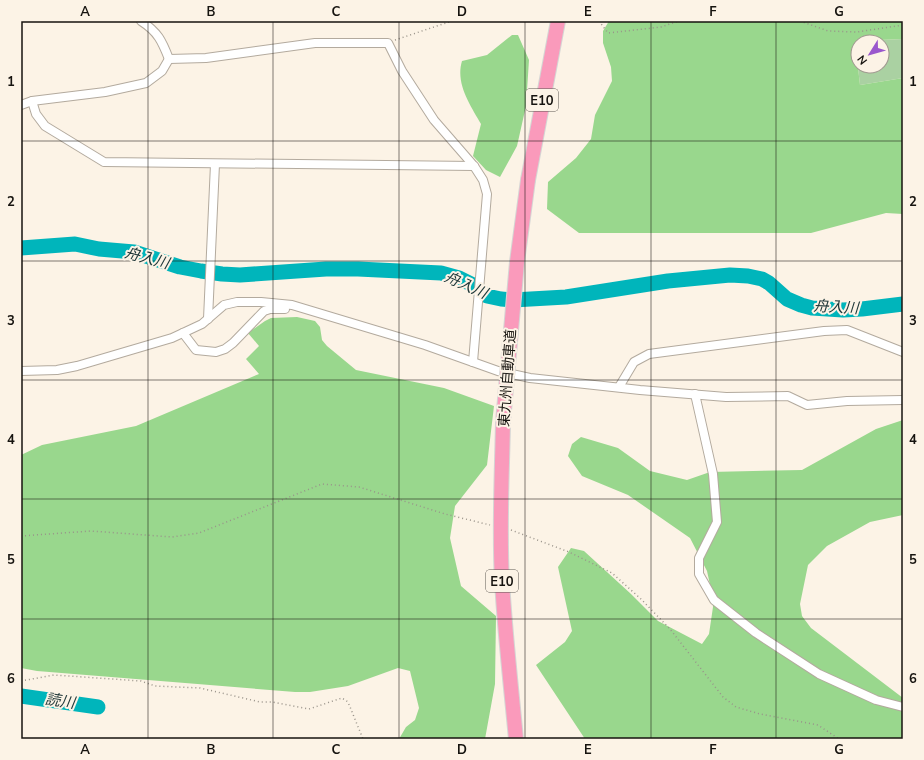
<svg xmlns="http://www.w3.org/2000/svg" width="924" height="760" font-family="'Nunito Sans','Noto Sans JP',sans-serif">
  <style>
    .green { fill: #aad1a2; fill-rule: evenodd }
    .forest { fill: #99d78d }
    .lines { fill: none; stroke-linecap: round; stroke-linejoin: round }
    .river { stroke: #00b5bb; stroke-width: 15 }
    .minor-casing { stroke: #b3aa9e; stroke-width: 10 }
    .motorway-casing { stroke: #d5d5d4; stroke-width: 16 }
    .path { stroke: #99938a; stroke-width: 1.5; stroke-dasharray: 1 3; stroke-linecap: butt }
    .minor { stroke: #fff; stroke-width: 8 }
    .motorway { stroke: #fa9abb; stroke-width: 14 }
    .motorway-bridge-casing { stroke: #d5d5d4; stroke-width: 16; stroke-linecap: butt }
    .motorway-bridge { stroke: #fa9abb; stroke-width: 14 }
    .grid { fill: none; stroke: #16130f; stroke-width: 1; stroke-opacity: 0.55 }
    .labels { text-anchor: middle; stroke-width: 4; stroke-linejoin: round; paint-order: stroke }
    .shield { fill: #fcf3e6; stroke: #5b5650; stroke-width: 1 }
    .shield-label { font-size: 13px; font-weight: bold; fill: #16130f }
    .street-label { font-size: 14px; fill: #16130f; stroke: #fcf3e6 }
    .water-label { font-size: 15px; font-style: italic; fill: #21393a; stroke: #fcf3e6 }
    .neatline { fill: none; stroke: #16130f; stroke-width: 1.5 }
    .grid-label { font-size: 13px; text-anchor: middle; font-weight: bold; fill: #16130f }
  </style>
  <rect width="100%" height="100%" fill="#fcf3e6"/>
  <path class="green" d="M 903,39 L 903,78 L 860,85 L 855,41 ZM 858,42 L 882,42 L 882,66 L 858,66 Z"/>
  <g class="forest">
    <path d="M 609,21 L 903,21 L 903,39 L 855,41 L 860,85 L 903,78 L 903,214 L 886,213 L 811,233 L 579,233 L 547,209 L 548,182 L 576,158 L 591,139 L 595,115 L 612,81 L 611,67 L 603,43 L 603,31 Z"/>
    <path d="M 512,35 L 518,35 L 529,60 L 526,106 L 517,146 L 500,177 L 486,170 L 473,156 L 481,124 C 471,106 455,84 462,61 L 487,55 Z"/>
    <path d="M 297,317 L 315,321 L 320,327 L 322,340 L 327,346 L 356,370 L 444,388 L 494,406 L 487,465 L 455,506 L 450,538 L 461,586 L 496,616 L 495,684 L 485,739 L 399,739 L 406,727 L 415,720 L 419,708 L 410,671 L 398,668 L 348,686 L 310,692 L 295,692 L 37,671 L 21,668 L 21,455 L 42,445 L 136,426 L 259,374 L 246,359 L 259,346 L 248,333 L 265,321 L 271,318 Z"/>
    <path d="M 903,420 L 903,515 L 870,522 L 827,546 L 808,565 L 800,604 L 802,616 L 811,628 L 903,698 L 903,739 L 585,739 L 536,665 L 565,642 L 572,631 L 558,567 L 571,548 L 584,551 L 631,594 L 658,621 L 702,644 L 709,634 L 713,607 L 712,594 L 707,571 L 690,538 L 628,495 L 582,476 L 568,456 L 572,444 L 581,437 L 618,448 L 650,471 L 687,480 L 710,472 L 802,470 L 876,429 Z"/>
  </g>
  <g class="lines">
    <g class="river">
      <path d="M 21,248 L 75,244 L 99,249 L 134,252 L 180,267 L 201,271 L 222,274 L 240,275 L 326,269 L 358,269 L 441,273 L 459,278 L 471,284 L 487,296 L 501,299 L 513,300 L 566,297 L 668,281 L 730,275 L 748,276 L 762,279 L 769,283 L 787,299 L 801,305 L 812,308 L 843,310 L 862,309 L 903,304"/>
      <path d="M 21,696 L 98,707"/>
    </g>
    <defs>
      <g id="minor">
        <path d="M 141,21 C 158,32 162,41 169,59"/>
        <path d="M 169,59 L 206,58 L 315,43 L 388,43 L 402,71 L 434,120 L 474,166 L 483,180 L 487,194 L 473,362"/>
        <path d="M 32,101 L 36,114 L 45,126 L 104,162 L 474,166"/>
        <path d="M 21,105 L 32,101 L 105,92 L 146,83 L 162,71 L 169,59"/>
        <path d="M 208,319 L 215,164"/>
        <path d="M 183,333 L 196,350 L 216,352 L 225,349 L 233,343 L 264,311 L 270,309 L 285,309"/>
        <path d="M 21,371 L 57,370 L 77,366 L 172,338 L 202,324 L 224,305 L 237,302 L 261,302 L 292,305 L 425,345 L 498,371 L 530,378 L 640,390 L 726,397 L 788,396 L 807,405 L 847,401 L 903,400"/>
        <path d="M 619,387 L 634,362 L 649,354 L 824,331 L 847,330 L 903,352"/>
        <path d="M 695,394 L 713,474 L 717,522 L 699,558 L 699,574 L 714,600 L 756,633 L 819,674 L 876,700 L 903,707"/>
      </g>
      <g id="motorway">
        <path d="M 528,180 L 558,21"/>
        <path d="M 503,422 C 502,475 499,528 502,581 C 505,634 511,686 516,739"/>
      </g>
    </defs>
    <use href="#minor" class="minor-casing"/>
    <use href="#motorway" class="motorway-casing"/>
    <g class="path">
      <path d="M 599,21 L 608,33 L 661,27 L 679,21"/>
      <path d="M 800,21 L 828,31 L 857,32 L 903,25"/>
      <path d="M 395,40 L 452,21"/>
      <path d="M 511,530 L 569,552 L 612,573 L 641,599 L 670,629 L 723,697 L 736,707 L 760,714 L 818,725 L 839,739"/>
      <path d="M 21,536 L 91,531 L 172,537 L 199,533 L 322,484 L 359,487 L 445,514 L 490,525"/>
      <path d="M 21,681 L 54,675 L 141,681 L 155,686 L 200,688 L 260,702 L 272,702 L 309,709 L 342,698 L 348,702 L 363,739"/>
    </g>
    <use href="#minor" class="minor"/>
    <use href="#motorway" class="motorway"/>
    <defs>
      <path id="motorway-bridge" d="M 503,422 L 517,262 L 528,180"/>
    </defs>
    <use href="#motorway-bridge" class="motorway-bridge-casing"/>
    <use href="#motorway-bridge" class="motorway-bridge"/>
  </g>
  <path class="grid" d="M 148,21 L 148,739M 273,21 L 273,739M 399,21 L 399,739M 525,21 L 525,739M 651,21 L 651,739M 776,21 L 776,739M 21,141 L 903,141M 21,261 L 903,261M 21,380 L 903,380M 21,499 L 903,499M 21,619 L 903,619"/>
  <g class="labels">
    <g class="shield">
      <rect x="526" y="89" width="32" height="22" rx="3"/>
      <rect x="486" y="570" width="32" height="22" rx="3"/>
    </g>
    <g class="shield-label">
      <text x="542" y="105">E10</text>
      <text x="502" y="586">E10</text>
    </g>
    <g class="street-label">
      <text transform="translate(507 378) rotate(-86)" y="5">東九州自動車道</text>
    </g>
    <g class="water-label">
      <text transform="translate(147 258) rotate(15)" y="5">舟入川</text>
      <text transform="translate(466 285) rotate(24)" y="5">舟入川</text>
      <text transform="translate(836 307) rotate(3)" y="5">舟入川</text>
      <text transform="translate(60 701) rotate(8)" y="5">読川</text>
    </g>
  </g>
  <rect width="924" height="760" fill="none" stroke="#fcf3e6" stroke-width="44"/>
  <g transform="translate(870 54) rotate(233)"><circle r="19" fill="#fcf3e6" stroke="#a09990"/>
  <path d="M0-3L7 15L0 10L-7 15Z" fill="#9a57cd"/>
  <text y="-6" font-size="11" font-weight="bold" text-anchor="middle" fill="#16130f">N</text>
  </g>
  <rect x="22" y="22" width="880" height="716" class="neatline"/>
  <g class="grid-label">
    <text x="85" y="16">A</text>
    <text x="211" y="16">B</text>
    <text x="336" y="16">C</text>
    <text x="462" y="16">D</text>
    <text x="588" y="16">E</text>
    <text x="713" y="16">F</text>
    <text x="839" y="16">G</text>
    <text x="11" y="86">1</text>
    <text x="913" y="86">1</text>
    <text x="11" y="206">2</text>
    <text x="913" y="206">2</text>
    <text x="11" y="325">3</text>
    <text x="913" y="325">3</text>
    <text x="11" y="444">4</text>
    <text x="913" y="444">4</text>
    <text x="11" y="564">5</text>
    <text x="913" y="564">5</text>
    <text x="11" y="683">6</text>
    <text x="913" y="683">6</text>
    <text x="85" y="754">A</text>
    <text x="211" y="754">B</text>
    <text x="336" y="754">C</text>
    <text x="462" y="754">D</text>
    <text x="588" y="754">E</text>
    <text x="713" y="754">F</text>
    <text x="839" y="754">G</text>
  </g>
</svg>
